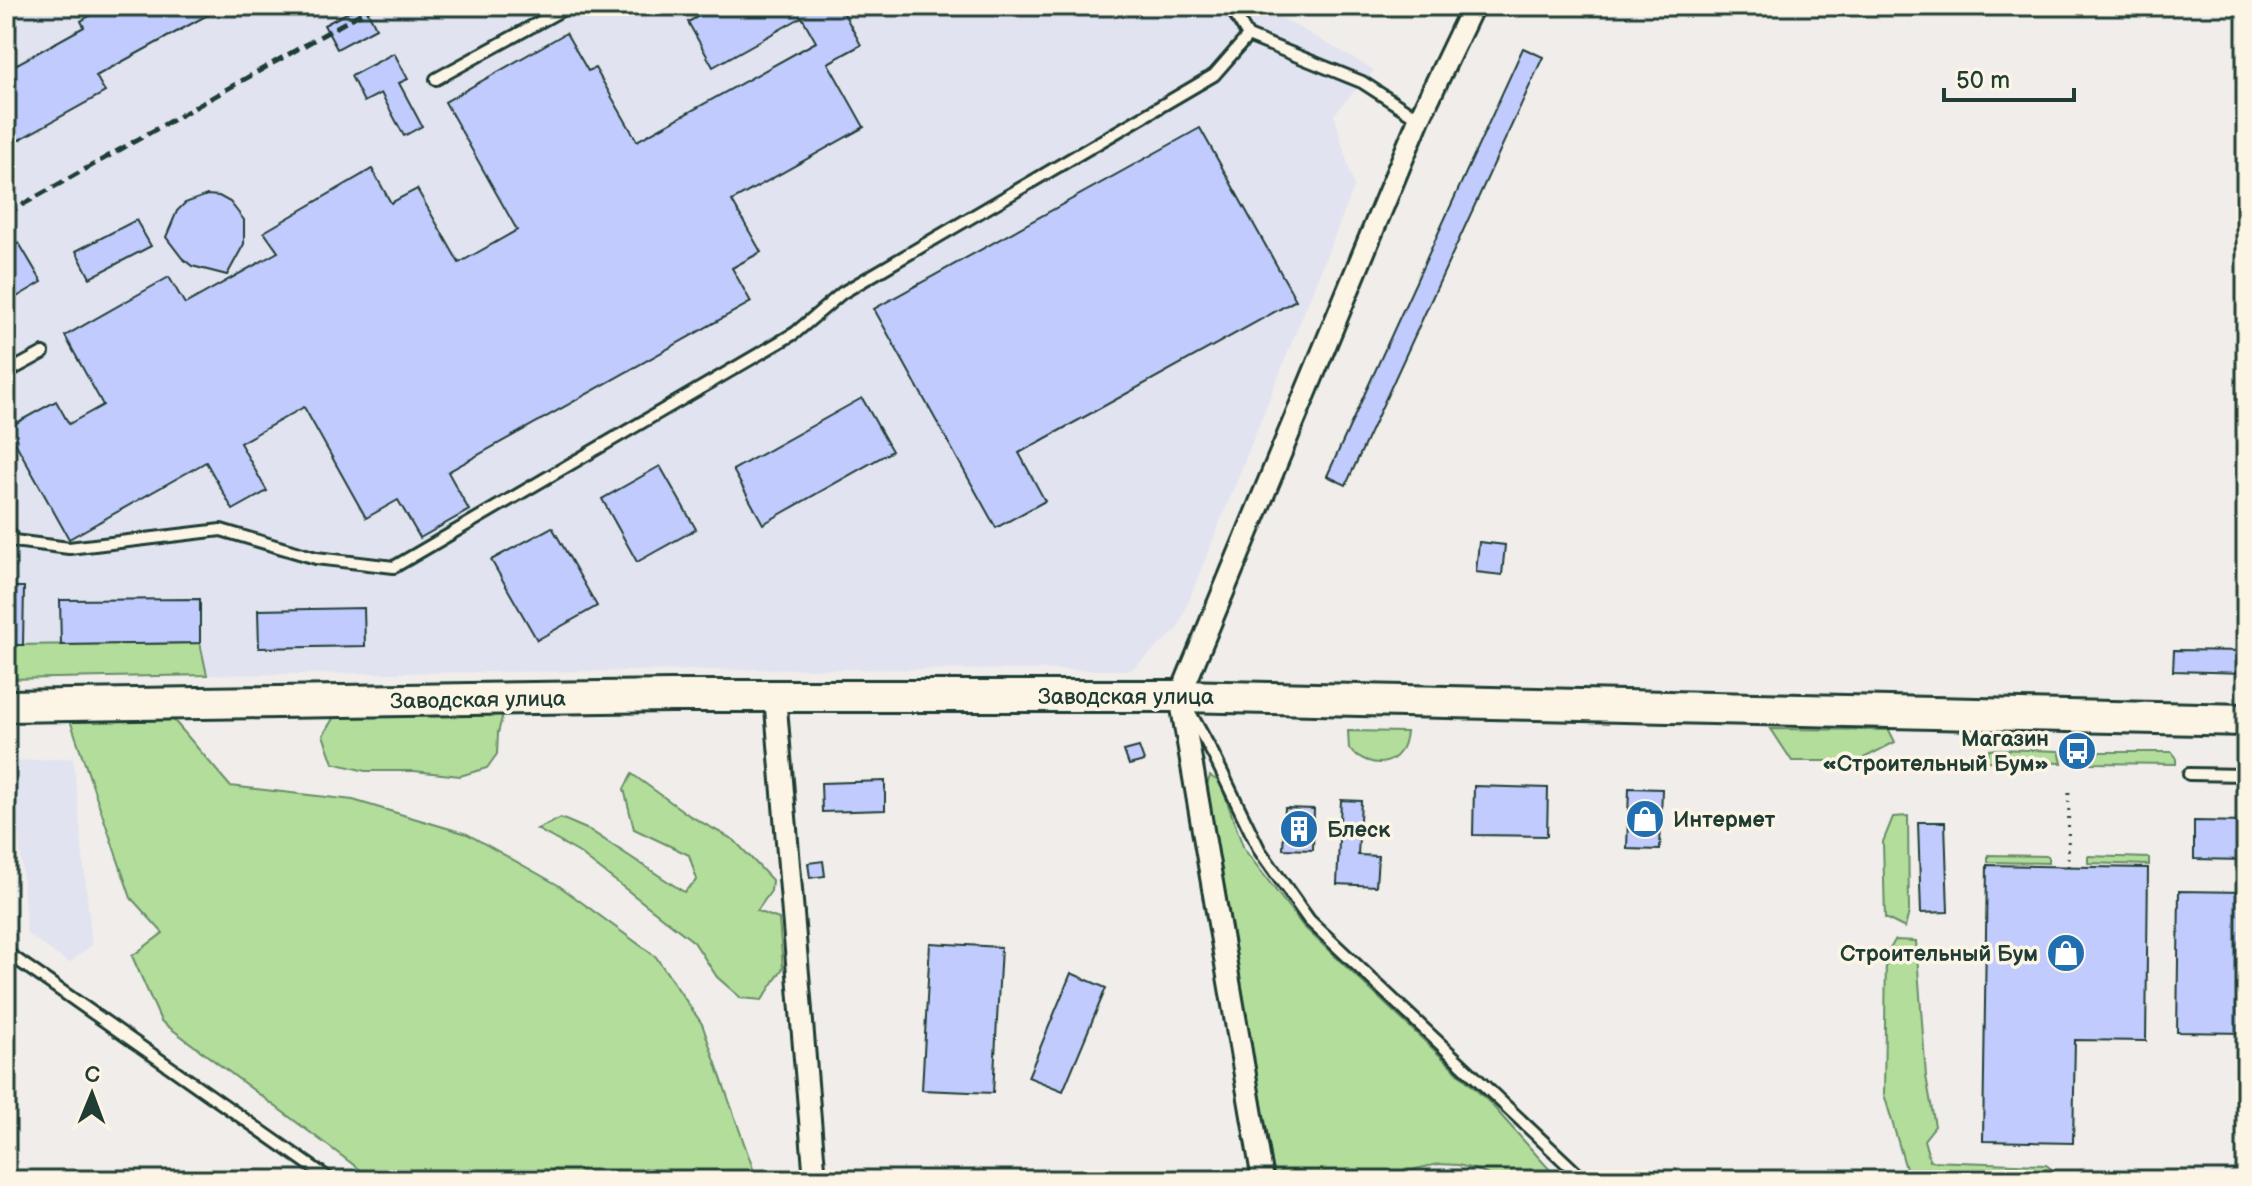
<svg xmlns="http://www.w3.org/2000/svg" width="2252" height="1186" font-family="'Balsamiq Sans',sans-serif">
  <style>
    .built { fill: #e2e3f0 }
    .green { fill: #b2dd9b; stroke: #688d68; stroke-width: 2 }
    .building { fill: #c1cbfd; stroke: #1f3d34; stroke-width: 2 }
    .lines { fill: none; stroke-linecap: round; stroke-linejoin: round }
    .service-casing { stroke: #1f3d34; stroke-width: 16 }
    .minor-casing { stroke: #1f3d34; stroke-width: 26 }
    .primary-casing { stroke: #1f3d34; stroke-width: 36 }
    .path { stroke: #1f3d34; stroke-width: 3; stroke-dasharray: 2 6; stroke-linecap: butt }
    .service { stroke: #fcf5e5; stroke-width: 10 }
    .minor { stroke: #fcf5e5; stroke-width: 20 }
    .primary { stroke: #fcf5e5; stroke-width: 30 }
    .rail { stroke: #1f3d34; stroke-width: 5; stroke-dasharray: 12 6; stroke-linecap: butt }
    .labels { text-anchor: middle; stroke-width: 7; stroke-linejoin: round; paint-order: stroke }
    .street-label { font-size: 22px; fill: #1f3d34; stroke: #fcf5e5 }
    .poi-label { font-size: 22px; font-weight: bold; fill: #1f3d34; stroke: #fcf5e5; text-anchor: end }
  </style>
  <rect width="100%" height="100%" fill="#f0edea"/>
  <filter id="ink" filterUnits="userSpaceOnUse"><feTurbulence type="fractalNoise" baseFrequency=".0125" numOctaves="2"/><feDisplacementMap in="SourceGraphic" scale="16" xChannelSelector="R" yChannelSelector="G"/><feConvolveMatrix kernelMatrix="1 2 1 2 8 2 1 2 1" color-interpolation-filters="sRGB"/></filter>
  <g filter="url(#ink)">
    <g class="built">
      <path d="M 6,6 L 1274,6 L 1280,17 L 1374,70 L 1334,114 L 1354,187 L 1177,630 L 1131,670 L 792,669 L 207,675 L 199,644 L 6,645 Z"/>
      <path d="M 73,758 L 92,945 L 69,963 L 27,934 L 13,761 Z"/>
    </g>
    <g class="green">
      <path d="M 200,643 L 207,675 L 6,679 L 6,645 Z"/>
      <path d="M 504,710 L 498,733 L 497,754 L 487,768 L 460,776 L 414,771 L 365,771 L 333,763 L 323,735 L 334,717 L 356,713 Z"/>
      <path d="M 172,718 L 230,786 L 353,800 L 467,834 L 558,885 L 656,957 L 702,1024 L 757,1180 L 374,1180 L 161,1021 L 132,956 L 163,933 L 131,898 L 70,720 Z"/>
      <path d="M 1771,729 L 1889,730 L 1895,742 L 1858,761 L 1792,761 Z"/>
      <path d="M 1348,731 L 1406,732 C 1402,768 1373,771 1349,749 Z"/>
      <path d="M 1997,749 L 2059,751 L 2062,763 L 1986,761 L 1989,750 Z"/>
      <path d="M 2095,752 L 2172,752 L 2176,757 L 2176,764 L 2091,763 L 2090,756 Z"/>
      <path d="M 632,774 L 690,816 L 734,840 L 772,880 L 771,891 L 757,911 L 779,919 L 783,968 L 762,1000 L 741,998 L 717,977 L 694,942 L 578,852 L 537,829 L 561,818 L 591,831 L 684,892 L 697,880 L 689,855 L 634,829 L 624,789 Z"/>
      <path d="M 1210,776 L 1220,782 L 1244,849 L 1303,926 L 1490,1103 L 1559,1180 L 1497,1180 L 1481,1171 L 1458,1165 L 1438,1164 L 1416,1169 L 1392,1180 L 1275,1180 L 1207,785 Z"/>
      <path d="M 1908,816 L 1909,912 L 1905,928 L 1885,918 L 1883,842 L 1893,817 Z"/>
      <path d="M 1988,855 L 2048,856 L 2048,863 L 1988,862 Z"/>
      <path d="M 2088,856 L 2149,858 L 2149,865 L 2088,863 Z"/>
      <path d="M 1895,940 L 1916,941 L 1926,1076 L 1935,1126 L 1924,1140 L 1930,1161 L 2046,1165 L 2062,1177 L 1907,1172 L 1884,1094 L 1886,956 Z"/>
    </g>
    <g class="building">
      <path d="M 107,6 L 224,6 L 96,76 L 105,92 L 6,147 L 6,70 L 84,27 L 81,21 Z"/>
      <path d="M 360,6 L 365,6 L 376,28 L 337,49 L 324,25 Z"/>
      <path d="M 717,6 L 840,6 L 861,45 L 828,63 L 864,127 L 732,201 L 761,252 L 732,268 L 751,302 L 448,472 L 469,510 L 420,538 L 398,500 L 366,518 L 304,407 L 240,443 L 267,491 L 233,510 L 206,462 L 69,539 L 7,428 L 56,401 L 69,424 L 103,405 L 65,336 L 169,277 L 185,304 L 278,252 L 264,232 L 372,169 L 391,203 L 417,189 L 459,263 L 517,230 L 445,102 L 566,33 L 588,71 L 595,68 L 637,141 L 816,42 L 802,17 L 713,67 L 688,22 Z"/>
      <path d="M 1523,48 L 1543,57 L 1346,485 L 1327,476 Z"/>
      <path d="M 394,53 L 408,79 L 399,83 L 422,126 L 404,136 L 381,93 L 364,102 L 351,76 Z"/>
      <path d="M 1200,128 L 1296,300 L 1019,453 L 1045,501 L 996,528 L 874,309 Z"/>
      <path d="M 207,195 L 219,196 L 230,202 L 244,220 L 244,244 L 227,275 L 192,266 L 182,258 L 166,237 L 177,211 L 185,203 Z"/>
      <path d="M 136,220 L 151,246 L 90,278 L 76,251 Z"/>
      <path d="M 19,243 L 42,282 L 15,298 L 6,283 L 6,250 Z"/>
      <path d="M 862,398 L 892,451 L 763,524 L 733,470 Z"/>
      <path d="M 660,466 L 696,529 L 637,562 L 602,499 Z"/>
      <path d="M 552,527 L 597,606 L 537,640 L 491,560 Z"/>
      <path d="M 1479,542 L 1505,545 L 1502,575 L 1476,572 Z"/>
      <path d="M 6,587 L 24,587 L 23,645 L 6,645 Z"/>
      <path d="M 200,599 L 200,643 L 61,645 L 60,600 Z"/>
      <path d="M 364,608 L 365,646 L 259,648 L 258,610 Z"/>
      <path d="M 2174,650 L 2246,651 L 2246,673 L 2173,671 Z"/>
      <path d="M 1139,747 L 1144,761 L 1129,765 L 1124,751 Z"/>
      <path d="M 885,781 L 885,810 L 822,812 L 821,783 Z"/>
      <path d="M 1474,786 L 1548,788 L 1547,836 L 1473,835 Z"/>
      <path d="M 1629,788 L 1662,789 L 1660,850 L 1627,849 Z"/>
      <path d="M 1341,800 L 1361,801 L 1358,855 L 1378,856 L 1376,886 L 1337,884 Z"/>
      <path d="M 1285,808 L 1314,809 L 1313,850 L 1283,849 Z"/>
      <path d="M 2194,821 L 2246,822 L 2246,860 L 2194,859 Z"/>
      <path d="M 1918,822 L 1945,822 L 1948,912 L 1921,913 Z"/>
      <path d="M 823,861 L 825,876 L 810,878 L 808,863 Z"/>
      <path d="M 1987,865 L 2148,868 L 2146,1041 L 2075,1040 L 2073,1143 L 1983,1141 Z"/>
      <path d="M 2179,891 L 2246,892 L 2246,1033 L 2177,1032 Z"/>
      <path d="M 930,943 L 1001,947 L 993,1093 L 922,1090 Z"/>
      <path d="M 1071,973 L 1106,988 L 1063,1091 L 1028,1077 Z"/>
    </g>
    <g class="lines">
      <defs>
        <g id="service">
          <path d="M 1230,6 L 1248,36 L 1362,82 L 1419,119"/>
          <path d="M 436,79 L 569,6"/>
          <path d="M 6,373 L 43,353"/>
          <path d="M 6,527 L 14,541 L 69,548 L 221,530 L 316,558 L 394,567 L 795,333 L 842,293 L 1214,75 L 1248,36"/>
          <path d="M 1188,709 L 1213,754 L 1260,851 L 1309,920 L 1584,1180"/>
          <path d="M 2189,774 L 2246,775"/>
          <path d="M 6,952 L 331,1180"/>
        </g>
        <g id="minor">
          <path d="M 775,696 L 815,1180"/>
          <path d="M 1263,1180 L 1180,696 L 1419,119 L 1473,6"/>
        </g>
        <path id="primary" d="M 6,706 L 671,696 L 1180,696 L 2246,720"/>
      </defs>
      <use href="#service" class="service-casing"/>
      <use href="#minor" class="minor-casing"/>
      <use href="#primary" class="primary-casing"/>
      <path class="path" d="M 2068,867 L 2069,788"/>
      <use href="#service" class="service"/>
      <use href="#minor" class="minor"/>
      <use href="#primary" class="primary"/>
      <path class="rail" d="M 6,214 L 374,6"/>
    </g>
  </g>
  <defs>
    <symbol id="bus-disc" viewBox="-11 -11 22 22"><circle r="9.5" fill="#1f6fb2" stroke="#fcf5e5"/><path d="M-5-6H5V4H4V6H2V4H-2V6H-4V4H-5ZM-3.5-4V0h7V-4ZM-3.5 1.2v1.5H-2V1.2ZM2 1.2v1.5H3.5V1.2Z" fill="#fff"/></symbol>
    <symbol id="shop-disc" viewBox="-11 -11 22 22"><circle r="9.5" fill="#1f6fb2" stroke="#fcf5e5"/><path d="M-5-2.5h2.3a2.7 3.5 0 0 1 5.4 0H5L5.5 6h-11ZM-1.5-2.5h3a1.5 2.3 0 0 0-3 0Z" fill="#fff"/></symbol>
    <symbol id="building-disc" viewBox="-11 -11 22 22"><circle r="9.5" fill="#1f6fb2" stroke="#fcf5e5"/><path d="M-4-6H4V6H1V3H-1V6H-4ZM-2.5-4.3h1.7v1.8h-1.7ZM.8-4.3h1.7v1.8H.8ZM-2.5-1h1.7V.8h-1.7ZM.8-1h1.7V.8H.8Z" fill="#fff"/></symbol>
  </defs>
  <g fill-rule="evenodd">
    <use href="#bus-disc" x="2055" y="729" width="44" height="44"/>
    <use href="#shop-disc" x="1623" y="797" width="44" height="44"/>
    <use href="#building-disc" x="1277" y="807" width="44" height="44"/>
    <use href="#shop-disc" x="2044" y="931" width="44" height="44"/>
  </g>
  <g class="labels">
    <g class="street-label">
      <text x="1126" y="704">Заводская улица</text>
      <text transform="translate(478 699) rotate(-1)" y="8">Заводская улица</text>
    </g>
    <g class="poi-label">
      <text x="2049" y="746">Магазин<tspan x="2049" dy="25">«Строительный Бум»</tspan></text>
      <text x="1673" y="827" text-anchor="start">Интермет</text>
      <text x="1327" y="837" text-anchor="start">Блеск</text>
      <text x="2038" y="961">Строительный Бум</text>
    </g>
  </g>
  <rect width="2252" height="1186" fill="none" stroke="#fcf5e5" stroke-width="32"/>
  <rect x="16" y="16" width="2220" height="1154" fill="none" stroke="#1f3d34" stroke-width="3" filter="url(#ink)"/>
  <g transform="translate(92 1094) rotate(1)" stroke="#fcf5e5" stroke-width="6" paint-order="stroke">
  <path d="M0-6L14 30L0 20L-14 30Z" fill="#1f3d34"/>
  <text y="-12" font-size="22" font-weight="bold" text-anchor="middle" fill="#1f3d34">С</text>
  </g>
  <path d="M1944 88v12h130v-12" fill="none" stroke="#1f3d34" stroke-width="4"/>
  <text x="1956" y="88" font-size="24" fill="#1f3d34" stroke="#fcf5e5" stroke-width="6" paint-order="stroke">50 m</text>
</svg>
